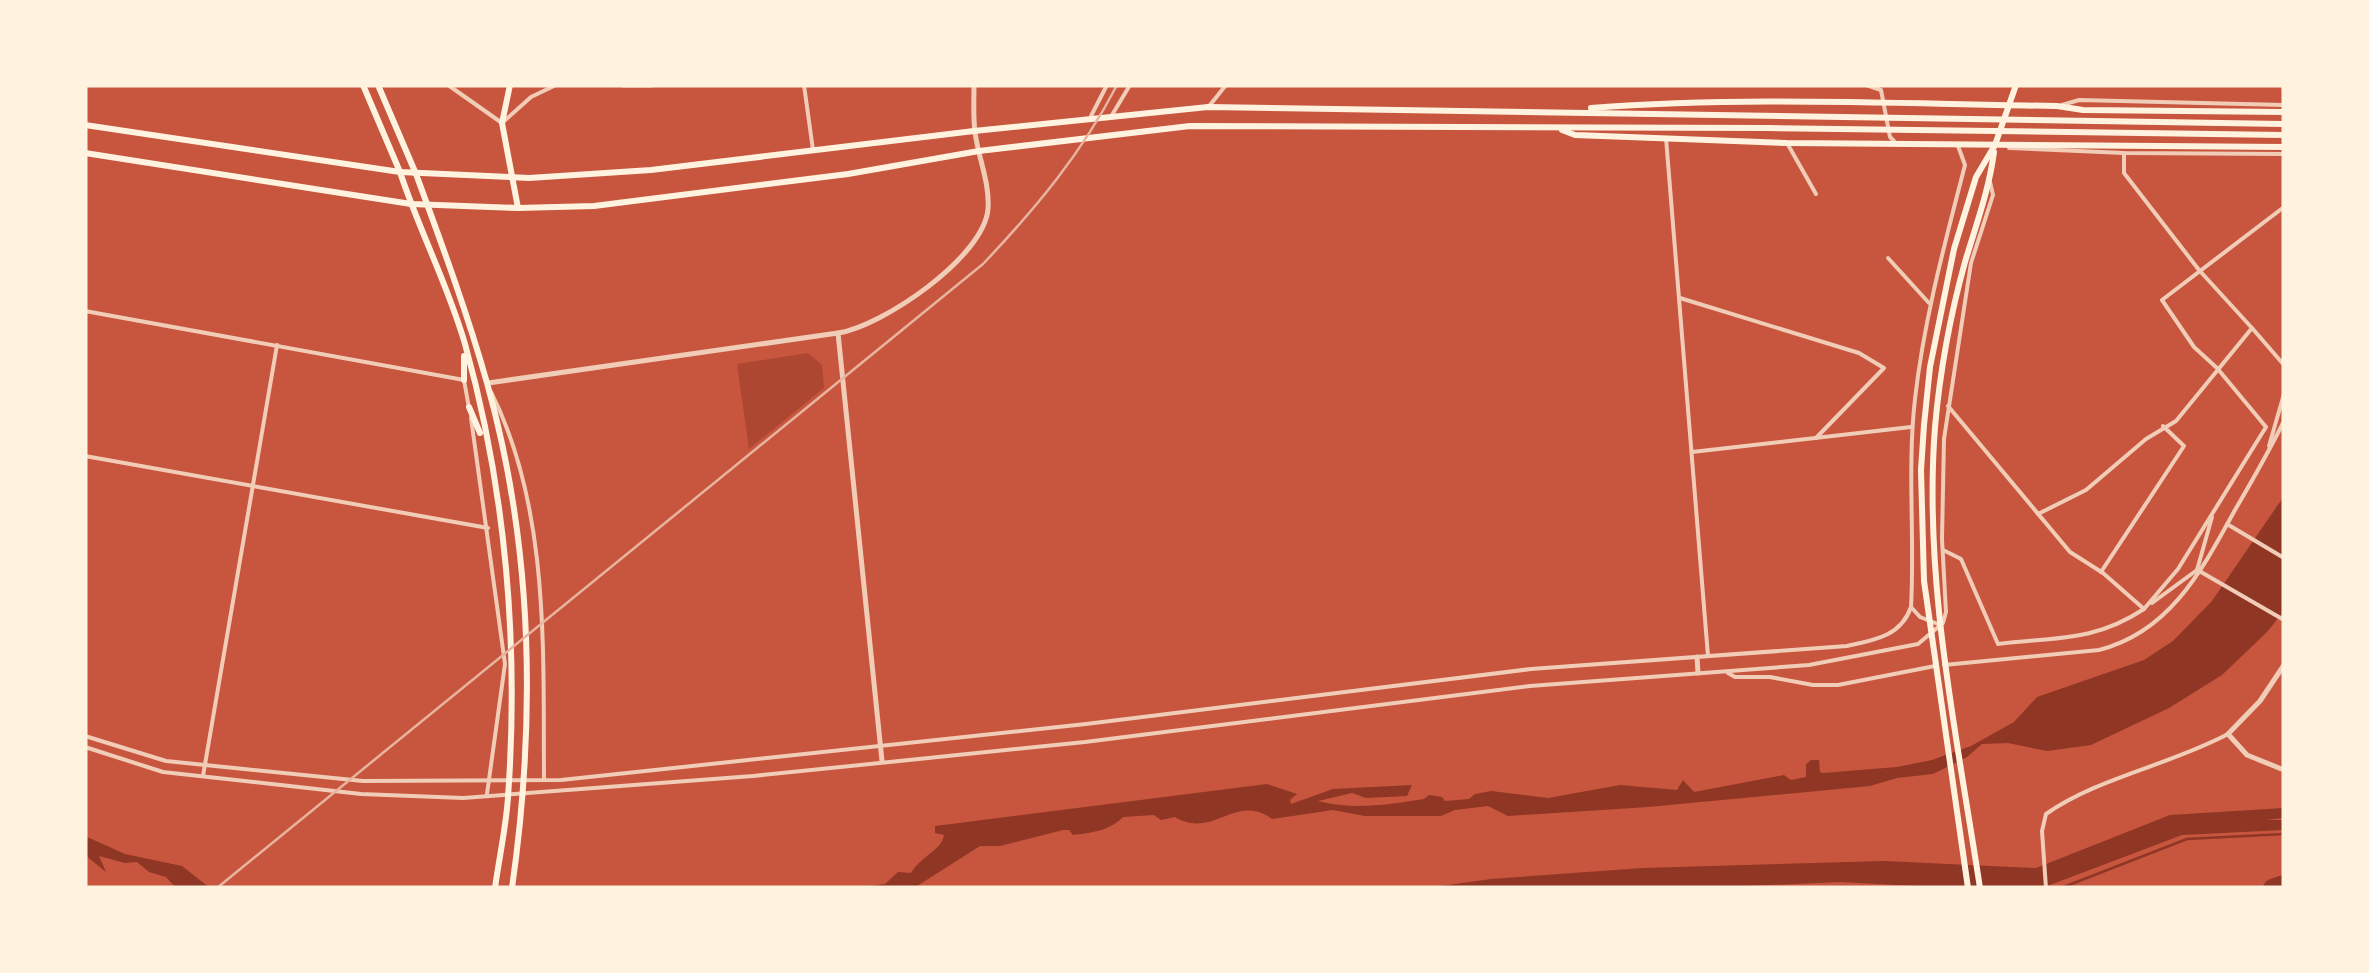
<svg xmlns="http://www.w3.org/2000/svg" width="2369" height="973" font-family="Karla,sans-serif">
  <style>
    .green { fill: #ae4732 }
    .water { fill: #8f3625 }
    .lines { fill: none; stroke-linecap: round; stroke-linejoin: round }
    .stream { stroke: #8f3625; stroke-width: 2.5 }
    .river { stroke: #8f3625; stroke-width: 18 }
    .minor { stroke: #f1ccb7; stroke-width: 4 }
    .tertiary { stroke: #f1ccb7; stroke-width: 5 }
    .secondary { stroke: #fff3e0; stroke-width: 6 }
    .primary { stroke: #fff3e0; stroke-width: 6 }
    .rail { stroke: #e9b49f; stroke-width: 2.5 }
  </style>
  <rect width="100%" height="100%" fill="#c8553d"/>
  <path class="green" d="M 808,353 L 822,365 L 824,388 L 749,449 L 737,364 Z"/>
  <g class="water">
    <path d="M 2284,496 L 2284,611 L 2267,632 L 2222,675 L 2169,708 L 2091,745 L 2047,751 L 2008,743 L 1982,744 L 1967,757 L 1933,774 L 1897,778 L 1870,786 L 1648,807 L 1508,816 L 1488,806 L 1455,810 L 1441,816 L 1365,816 L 1333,810 L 1272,819 C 1236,792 1213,840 1175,817 L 1161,820 L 1154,815 L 1123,817 C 1109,831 1091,833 1073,835 L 1069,830 L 1063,830 L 1000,846 L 980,846 L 914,888 L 852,888 L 885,884 L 898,872 L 911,873 C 921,856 942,850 944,835 L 935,833 L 935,826 L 1267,784 L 1297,794 L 1290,800 L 1291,804 L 1333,789 L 1412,785 L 1407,796 L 1366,798 L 1352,793 L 1318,801 C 1351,810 1389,805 1424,799 L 1429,795 L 1442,797 L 1445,801 L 1469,799 L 1475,794 L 1491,791 L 1548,798 L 1620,785 L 1677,790 L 1683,780 L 1694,792 L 1784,775 L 1791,780 L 1806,777 L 1806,764 L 1811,760 L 1819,760 L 1820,772 L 1823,773 L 1897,767 L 1932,760 L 1971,746 L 2014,722 L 2037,697 L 2144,660 L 2173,641 L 2212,601 Z"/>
    <path d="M 2284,808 L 2284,818 L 2265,820 L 2284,820 L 2284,830 L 2182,835 L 2042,888 L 1954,888 L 1840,882 L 1699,888 L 1426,888 L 1491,879 L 1643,868 L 1884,861 L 2036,868 L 2170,815 Z"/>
    <path d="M 85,836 L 125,854 L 182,866 L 210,888 L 176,888 L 166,877 L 149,872 L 137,862 L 125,863 L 99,856 L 106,872 L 85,855 Z"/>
  </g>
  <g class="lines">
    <g class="stream">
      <path d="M 1809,888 L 1901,888"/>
      <path d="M 2061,888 L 2187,839 L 2284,834"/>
    </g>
    <path class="river" d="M 2272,888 L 2284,884"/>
    <g class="minor">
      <path d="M 448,85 L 502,123 L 531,97 L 556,85"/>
      <path d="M 804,85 L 813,150"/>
      <path d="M 1866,85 L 1881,90 L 1890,137 L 1894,141"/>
      <path d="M 1210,105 L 1226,85"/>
      <path d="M 2062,105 L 2079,100 L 2284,105"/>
      <path d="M 1112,115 L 1130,85"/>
      <path d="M 1091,116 L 1107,85"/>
      <path d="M 1666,138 L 1708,656"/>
      <path d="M 1787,143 L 1816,194"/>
      <path d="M 2009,148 L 2124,153 L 2284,154"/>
      <path d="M 1888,258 L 1929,303"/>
      <path d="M 1680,298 L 1859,353 L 1884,368 L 1816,438"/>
      <path d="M 85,311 L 464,380 L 469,408"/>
      <path d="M 2252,328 L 2284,365"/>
      <path d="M 491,392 C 550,509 543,652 544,779"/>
      <path d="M 1948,406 L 2070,552 L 2103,573 L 2144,609"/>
      <path d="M 471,418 L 505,664 L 487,794"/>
      <path d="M 2269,446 L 2284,394"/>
      <path d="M 1692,452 L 1911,427"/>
      <path d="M 85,456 L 488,528"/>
      <path d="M 2038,514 L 2086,490 L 2146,439 L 2176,421 L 2252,328 L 2199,270 L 2124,173 L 2124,153"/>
      <path d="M 2227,524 L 2284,558"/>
      <path d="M 1943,550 L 1961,559 L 1998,644 C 2055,637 2094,642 2144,609"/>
      <path d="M 2197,570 L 2212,517"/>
      <path d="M 2101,572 L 2184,446 L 2163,426"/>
      <path d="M 2201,572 L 2284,620"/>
      <path d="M 2152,603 L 2197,570 L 2201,572"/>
      <path d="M 1911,607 L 1920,617 L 1938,624"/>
      <path d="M 2144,609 L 2178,569 L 2266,427 L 2217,368 L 2194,347 L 2162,300 L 2284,207"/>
      <path d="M 1944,665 L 2099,650 C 2170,632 2202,570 2235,510 C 2252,481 2269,451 2284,421"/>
      <path d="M 1728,673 L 1735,677 L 1770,677 L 1813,685 L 1838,685 L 1935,666"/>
      <path d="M 85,736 L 166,761 L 363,781 L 561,780 L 1086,724 L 1531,669 L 1847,646 C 1875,640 1901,636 1911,607 C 1915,538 1907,468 1915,399 C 1924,319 1945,243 1965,165 L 1958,146"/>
      <path d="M 85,747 L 163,772 L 361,794 L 463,798 L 753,776 L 1085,742 L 1530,686 L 1809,665 L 1918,644 L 1943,623 L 1946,612 L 1942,539 L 1944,439 L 1971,263 L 1993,195 L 1990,182"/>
      <path d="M 203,776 L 277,345"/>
      <path d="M 2046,888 L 2042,831 L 2046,814 C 2097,778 2170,765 2228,734"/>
    </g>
    <g class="tertiary">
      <path d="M 623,85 L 652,85"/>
      <path d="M 2284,85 L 2284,88"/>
      <path d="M 838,333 L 882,761"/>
      <path d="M 488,383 L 838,333 C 883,326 984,257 988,209 C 990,183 978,157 975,132 C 973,117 974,100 974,85"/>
      <path d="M 1697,657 L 1698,673"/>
      <path d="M 2284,665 L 2260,701 L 2228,734 L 2247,755 L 2284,770"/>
    </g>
    <g class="secondary">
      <path d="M 363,85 L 400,172"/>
      <path d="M 378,85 L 416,174"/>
    </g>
    <g class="primary">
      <path d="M 510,85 L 502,123 L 518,208"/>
      <path d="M 1591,108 C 1746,96 1902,104 2057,106 L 2083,110 L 2284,112"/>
      <path d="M 85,125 L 400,172 L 529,178 L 651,170 L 974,131 L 1208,107 L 2284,124"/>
      <path d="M 1562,130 L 1575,135 L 1787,143 L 2284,147"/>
      <path d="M 85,153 L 411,204 L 518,208 L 594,206 L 848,174 L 979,151 L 1190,126 L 1767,128 L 2284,135"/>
      <path d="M 400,172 C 419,230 448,285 465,344 C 506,490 519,646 508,797 C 506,828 499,858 495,888"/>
      <path d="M 416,174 C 441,242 467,312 487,383 C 533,547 536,720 512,888"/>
      <path d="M 464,356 L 464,380"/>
      <path d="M 469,407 L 480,433"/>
      <path d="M 1968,888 L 1924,581 L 1921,470 L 1924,425 L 1930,367 L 1954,249 L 1976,177 L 1995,145 L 2016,85"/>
      <path d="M 1980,888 C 1957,736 1923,581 1935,427 C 1940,371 1950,316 1965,262 C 1976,225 1989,190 1994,152"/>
    </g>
    <path class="rail" d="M 217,888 L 983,264 C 1036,208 1082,153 1117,85"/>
  </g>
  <rect width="2369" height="973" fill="none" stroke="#fff3e0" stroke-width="175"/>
</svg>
